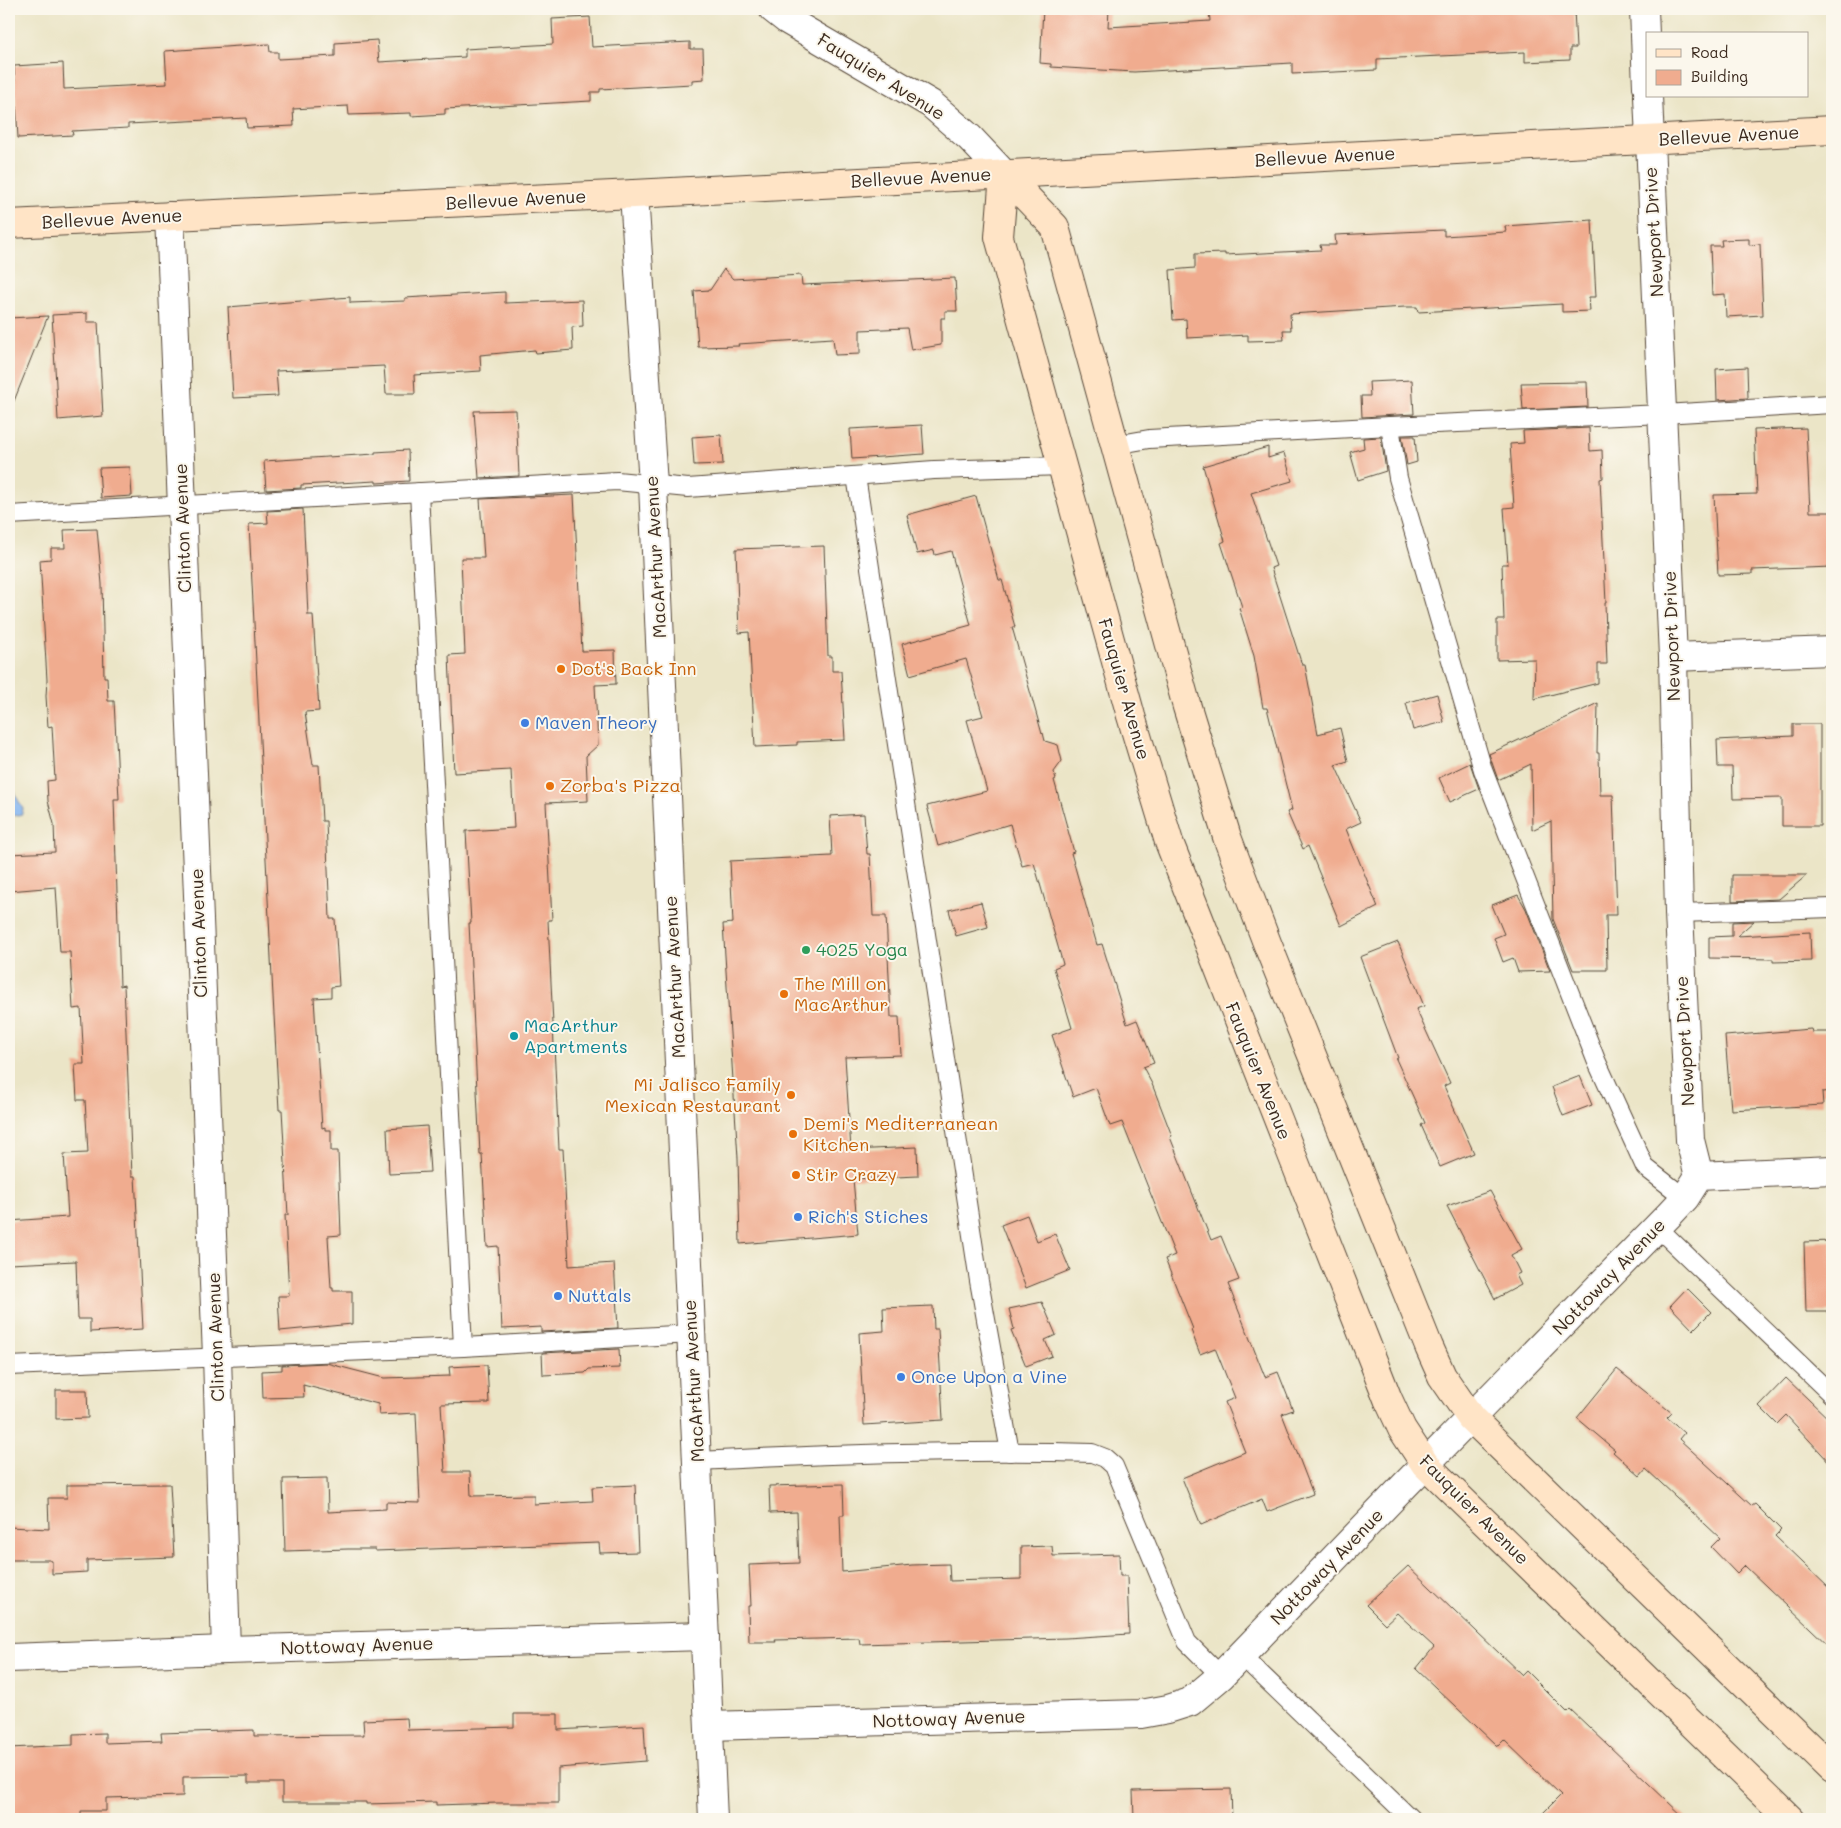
<svg xmlns="http://www.w3.org/2000/svg" width="1841" height="1828" font-family="Mali,sans-serif">
  <style>
    .water { fill: #84b5f0; stroke: #607087 }
    .building { fill: #f0ac8f }
    .lines { fill: none; stroke-linecap: round; stroke-linejoin: round }
    .lane-casing { stroke: #554637; stroke-width: 20 }
    .street-casing { stroke: #554637; stroke-width: 30 }
    .secondary-casing { stroke: #554637; stroke-width: 30 }
    .lane { stroke: #fff; stroke-width: 18 }
    .street { stroke: #fff; stroke-width: 28 }
    .secondary { stroke: #ffe4c6; stroke-width: 28 }
    .food-dot { fill: #e8710a; stroke: #fbf7ec; stroke-width: 2 }
    .shop-dot { fill: #3f7fe0; stroke: #fbf7ec; stroke-width: 2 }
    .leisure-dot { fill: #2e9e5b; stroke: #fbf7ec; stroke-width: 2 }
    .culture-dot { fill: #0f9aa8; stroke: #fbf7ec; stroke-width: 2 }
    .labels { text-anchor: middle; stroke-width: 4; stroke-linejoin: round; paint-order: stroke }
    .street-label { font-size: 18px; fill: #3b2a1e; stroke: #fbf7ec }
    .food-label { font-size: 18px; fill: #c56008; stroke: #fbf7ec; text-anchor: start }
    .shop-label { font-size: 18px; fill: #366cbe; stroke: #fbf7ec; text-anchor: start }
    .leisure-label { font-size: 18px; fill: #27864d; stroke: #fbf7ec; text-anchor: start }
    .culture-label { font-size: 18px; fill: #0d838f; stroke: #fbf7ec; text-anchor: start }
  </style>
  <rect width="100%" height="100%" fill="#fbf7ec"/>
  <filter id="ink" filterUnits="userSpaceOnUse"><feTurbulence type="fractalNoise" baseFrequency=".02" numOctaves="2"/><feDisplacementMap in="SourceGraphic" scale="10" xChannelSelector="R" yChannelSelector="G"/><feConvolveMatrix kernelMatrix="1 2 1 2 8 2 1 2 1" color-interpolation-filters="sRGB"/></filter>
  <filter id="wash" filterUnits="userSpaceOnUse"><feTurbulence type="fractalNoise" baseFrequency=".0096" numOctaves="4" result="noise"/><feDisplacementMap in="SourceGraphic" scale="20" xChannelSelector="R" yChannelSelector="G"/><feGaussianBlur stdDeviation="1.12" result="paint"/><feColorMatrix in="noise" values="0 0 0 0 0 0 0 0 0 0 0 0 0 0 0 0 0 1.4 0 .05"/><feComposite in="paint" operator="in"/></filter>
  <g filter="url(#wash)">
    <rect width="100%" height="100%" fill="#ebe5c7"/>
    <path class="water" d="M 9,783 L 23,809 L 22,814 L 9,817 Z"/>
    <g id="blocks">
      <g class="building">
        <path d="M 1043,9 L 1109,9 L 1108,27 L 1210,21 L 1209,9 L 1574,9 L 1576,48 L 1570,48 L 1570,60 L 1525,62 L 1525,52 L 1377,59 L 1377,70 L 1292,74 L 1292,63 L 1134,72 L 1051,67 L 1051,64 L 1040,63 Z"/>
        <path d="M 590,17 L 592,47 L 690,42 L 690,49 L 703,49 L 704,79 L 692,80 L 692,84 L 600,89 L 600,92 L 591,92 L 591,101 L 445,109 L 445,114 L 411,116 L 411,113 L 349,115 L 348,106 L 293,109 L 294,126 L 247,128 L 246,118 L 128,124 L 128,128 L 72,131 L 73,135 L 18,138 L 14,66 L 63,63 L 64,89 L 167,84 L 165,51 L 269,44 L 270,52 L 278,52 L 278,59 L 335,56 L 335,43 L 377,40 L 379,62 L 465,57 L 465,49 L 553,44 L 552,19 Z"/>
        <path d="M 1592,220 L 1596,297 L 1589,297 L 1590,311 L 1562,312 L 1562,304 L 1418,312 L 1417,307 L 1405,307 L 1290,314 L 1291,330 L 1283,330 L 1284,340 L 1248,341 L 1248,335 L 1187,338 L 1186,319 L 1173,320 L 1170,270 L 1195,268 L 1195,254 L 1225,253 L 1225,255 L 1321,250 L 1320,245 L 1336,245 L 1335,235 L 1444,230 L 1444,236 L 1506,232 L 1505,226 Z"/>
        <path d="M 1749,239 L 1749,245 L 1760,244 L 1763,315 L 1726,317 L 1725,294 L 1712,295 L 1710,246 L 1722,246 L 1721,240 Z"/>
        <path d="M 724,269 L 733,279 L 801,275 L 802,285 L 955,278 L 957,311 L 945,311 L 945,318 L 941,318 L 941,345 L 911,350 L 907,328 L 860,330 L 860,354 L 835,355 L 833,338 L 738,344 L 739,346 L 698,347 L 694,291 L 710,290 Z"/>
        <path d="M 505,292 L 505,303 L 582,300 L 583,326 L 572,327 L 573,350 L 536,353 L 535,350 L 480,355 L 481,371 L 414,375 L 415,394 L 386,394 L 384,366 L 276,371 L 278,396 L 233,398 L 228,307 L 350,297 L 350,303 L 405,301 L 405,298 Z"/>
        <path d="M 87,313 L 87,322 L 98,322 L 103,416 L 58,420 L 52,315 Z"/>
        <path d="M 48,316 L 10,411 L 9,410 L 9,318 Z"/>
        <path d="M 1747,367 L 1748,398 L 1717,400 L 1716,369 Z"/>
        <path d="M 1412,380 L 1414,414 L 1362,417 L 1361,396 L 1370,396 L 1369,382 Z"/>
        <path d="M 1587,382 L 1588,407 L 1523,410 L 1521,383 Z"/>
        <path d="M 516,410 L 519,476 L 479,478 L 474,411 Z"/>
        <path d="M 922,425 L 924,454 L 852,459 L 850,429 Z"/>
        <path d="M 1589,428 L 1590,451 L 1602,450 L 1603,478 L 1600,479 L 1606,603 L 1605,603 L 1607,664 L 1598,664 L 1598,683 L 1534,699 L 1535,659 L 1497,660 L 1497,620 L 1504,620 L 1502,564 L 1508,564 L 1504,508 L 1514,507 L 1510,444 L 1524,443 L 1523,431 Z"/>
        <path d="M 1806,428 L 1810,512 L 1832,512 L 1832,567 L 1752,570 L 1752,574 L 1718,575 L 1714,495 L 1757,494 L 1754,430 Z"/>
        <path d="M 721,435 L 723,464 L 694,465 L 692,437 Z"/>
        <path d="M 1402,436 L 1415,436 L 1417,462 L 1407,465 Z"/>
        <path d="M 1381,437 L 1386,471 L 1358,480 L 1350,452 L 1364,448 L 1363,438 Z"/>
        <path d="M 1268,447 L 1268,458 L 1284,453 L 1292,481 L 1251,493 L 1276,566 L 1271,568 L 1302,665 L 1305,665 L 1318,734 L 1340,728 L 1348,761 L 1335,765 L 1361,822 L 1346,829 L 1378,907 L 1341,926 L 1308,846 L 1303,849 L 1287,812 L 1292,810 L 1267,708 L 1263,708 L 1254,656 L 1239,608 L 1242,607 L 1221,543 L 1225,541 L 1203,466 Z"/>
        <path d="M 408,450 L 409,481 L 376,483 L 376,481 L 301,485 L 301,488 L 266,490 L 264,461 L 375,454 L 375,452 Z"/>
        <path d="M 130,467 L 132,496 L 101,498 L 99,468 Z"/>
        <path d="M 574,495 L 582,651 L 615,650 L 616,684 L 595,685 L 598,745 L 586,756 L 588,801 L 546,803 L 552,920 L 548,920 L 559,1149 L 563,1149 L 569,1266 L 614,1263 L 618,1328 L 541,1332 L 541,1327 L 502,1329 L 498,1246 L 487,1247 L 482,1154 L 480,1154 L 469,923 L 471,923 L 466,831 L 514,828 L 511,770 L 454,773 L 449,655 L 465,654 L 461,558 L 484,558 L 480,499 Z"/>
        <path d="M 976,496 L 999,580 L 1002,580 L 1015,627 L 1012,627 L 1042,734 L 1043,733 L 1045,741 L 1058,745 L 1062,761 L 1054,772 L 1056,779 L 1054,780 L 1074,852 L 1071,853 L 1097,945 L 1102,944 L 1127,1024 L 1137,1020 L 1154,1063 L 1143,1067 L 1152,1084 L 1172,1136 L 1170,1137 L 1211,1240 L 1221,1236 L 1239,1280 L 1228,1284 L 1265,1377 L 1278,1372 L 1293,1410 L 1282,1414 L 1313,1494 L 1267,1512 L 1262,1499 L 1201,1525 L 1182,1478 L 1245,1452 L 1225,1402 L 1235,1398 L 1215,1348 L 1200,1354 L 1191,1330 L 1193,1329 L 1165,1259 L 1175,1255 L 1122,1122 L 1110,1126 L 1096,1088 L 1073,1097 L 1052,1035 L 1072,1028 L 1054,968 L 1063,964 L 1034,863 L 1022,866 L 1010,824 L 938,846 L 927,806 L 987,791 L 967,720 L 983,716 L 966,659 L 910,675 L 902,644 L 971,625 L 951,551 L 935,555 L 934,550 L 917,554 L 907,515 Z"/>
        <path d="M 303,509 L 308,615 L 313,615 L 319,711 L 305,712 L 313,765 L 319,765 L 322,821 L 326,821 L 330,919 L 335,919 L 339,986 L 331,987 L 331,997 L 314,998 L 322,1128 L 325,1127 L 325,1130 L 331,1130 L 331,1151 L 338,1151 L 341,1235 L 328,1236 L 331,1288 L 333,1288 L 333,1291 L 352,1291 L 352,1324 L 280,1331 L 278,1296 L 289,1296 L 285,1215 L 288,1215 L 282,1110 L 279,1110 L 271,958 L 249,524 L 268,523 L 267,511 Z"/>
        <path d="M 97,529 L 102,584 L 104,677 L 107,677 L 108,701 L 114,701 L 119,799 L 114,799 L 120,986 L 124,985 L 132,1176 L 135,1176 L 143,1329 L 90,1332 L 90,1319 L 78,1319 L 76,1261 L 9,1264 L 9,1221 L 68,1217 L 64,1154 L 88,1153 L 85,1100 L 77,1100 L 75,1064 L 84,1064 L 81,1008 L 73,1009 L 70,952 L 60,952 L 56,887 L 9,891 L 9,854 L 55,852 L 54,824 L 48,801 L 47,781 L 55,780 L 52,726 L 48,727 L 46,696 L 47,680 L 40,560 L 51,559 L 51,548 L 65,548 L 64,530 Z"/>
        <path d="M 824,546 L 828,656 L 832,656 L 832,671 L 841,671 L 845,740 L 797,742 L 797,745 L 755,747 L 749,632 L 739,633 L 736,549 Z"/>
        <path d="M 1437,694 L 1444,722 L 1413,730 L 1406,703 Z"/>
        <path d="M 1598,703 L 1597,753 L 1599,753 L 1600,795 L 1613,795 L 1617,915 L 1606,915 L 1607,970 L 1573,970 L 1553,919 L 1551,821 L 1532,830 L 1531,764 L 1498,780 L 1489,754 Z"/>
        <path d="M 1793,724 L 1820,724 L 1820,826 L 1782,826 L 1782,798 L 1733,799 L 1732,767 L 1718,767 L 1717,740 L 1793,736 Z"/>
        <path d="M 1470,763 L 1479,789 L 1450,802 L 1439,778 Z"/>
        <path d="M 864,814 L 867,854 L 870,854 L 873,916 L 886,916 L 891,1017 L 899,1017 L 901,1055 L 845,1057 L 851,1150 L 917,1147 L 918,1176 L 853,1179 L 858,1234 L 740,1244 L 738,1158 L 723,924 L 733,923 L 730,861 L 832,856 L 830,816 Z"/>
        <path d="M 1732,875 L 1807,875 L 1779,899 L 1732,901 Z"/>
        <path d="M 1518,895 L 1526,909 L 1550,971 L 1518,972 L 1513,958 L 1503,962 L 1494,938 L 1504,934 L 1492,905 Z"/>
        <path d="M 981,902 L 988,927 L 956,936 L 949,910 Z"/>
        <path d="M 1754,921 L 1737,936 L 1810,932 L 1811,961 L 1773,962 L 1773,959 L 1709,958 L 1709,937 L 1732,936 L 1732,922 Z"/>
        <path d="M 1398,942 L 1424,1006 L 1416,1009 L 1450,1083 L 1444,1086 L 1474,1153 L 1440,1167 L 1421,1125 L 1425,1123 L 1396,1059 L 1398,1058 L 1360,957 Z"/>
        <path d="M 1811,1029 L 1812,1032 L 1831,1032 L 1832,1091 L 1822,1092 L 1823,1105 L 1731,1110 L 1725,1036 Z"/>
        <path d="M 1580,1076 L 1592,1105 L 1563,1116 L 1552,1087 Z"/>
        <path d="M 427,1126 L 430,1172 L 389,1174 L 387,1129 Z"/>
        <path d="M 1490,1191 L 1522,1249 L 1511,1255 L 1520,1273 L 1516,1275 L 1521,1285 L 1495,1299 L 1447,1206 Z"/>
        <path d="M 1027,1215 L 1037,1241 L 1055,1234 L 1070,1270 L 1026,1288 L 1001,1225 Z"/>
        <path d="M 1832,1241 L 1832,1312 L 1806,1312 L 1804,1242 Z"/>
        <path d="M 1687,1288 L 1711,1312 L 1693,1330 L 1670,1306 Z"/>
        <path d="M 1042,1302 L 1056,1335 L 1045,1340 L 1052,1356 L 1026,1366 L 1011,1330 L 1014,1329 L 1009,1309 Z"/>
        <path d="M 933,1306 L 934,1329 L 938,1329 L 943,1420 L 864,1425 L 859,1333 L 884,1331 L 883,1308 Z"/>
        <path d="M 619,1349 L 620,1368 L 589,1369 L 585,1373 L 543,1375 L 542,1353 Z"/>
        <path d="M 326,1363 L 384,1378 L 450,1376 L 449,1367 L 487,1365 L 489,1403 L 441,1404 L 445,1472 L 470,1472 L 471,1496 L 534,1495 L 534,1504 L 593,1501 L 592,1487 L 635,1485 L 638,1552 L 600,1553 L 599,1543 L 375,1551 L 375,1549 L 348,1549 L 285,1551 L 283,1479 L 327,1478 L 328,1512 L 386,1509 L 386,1502 L 420,1503 L 416,1413 L 379,1415 L 378,1404 L 303,1385 L 304,1397 L 263,1398 L 262,1371 L 282,1370 L 282,1365 Z"/>
        <path d="M 1617,1369 L 1672,1413 L 1667,1418 L 1684,1433 L 1679,1439 L 1752,1506 L 1755,1504 L 1781,1530 L 1775,1536 L 1832,1591 L 1832,1649 L 1745,1566 L 1737,1574 L 1711,1547 L 1720,1538 L 1646,1469 L 1640,1476 L 1613,1452 L 1615,1450 L 1577,1418 Z"/>
        <path d="M 1786,1378 L 1832,1422 L 1832,1465 L 1786,1415 L 1777,1424 L 1759,1406 Z"/>
        <path d="M 56,1390 L 87,1390 L 88,1418 L 56,1419 Z"/>
        <path d="M 170,1484 L 174,1557 L 87,1560 L 87,1572 L 52,1574 L 52,1561 L 49,1560 L 9,1560 L 9,1527 L 49,1529 L 48,1498 L 67,1498 L 67,1485 Z"/>
        <path d="M 843,1484 L 844,1515 L 840,1515 L 842,1572 L 912,1565 L 949,1564 L 950,1581 L 1021,1579 L 1021,1547 L 1052,1546 L 1053,1556 L 1119,1554 L 1120,1576 L 1127,1576 L 1129,1634 L 1066,1638 L 860,1644 L 859,1638 L 775,1640 L 776,1642 L 749,1642 L 748,1606 L 751,1606 L 749,1565 L 799,1563 L 797,1512 L 770,1513 L 769,1486 Z"/>
        <path d="M 1408,1566 L 1522,1675 L 1526,1671 L 1567,1712 L 1570,1709 L 1686,1819 L 1537,1819 L 1561,1795 L 1504,1740 L 1498,1746 L 1496,1745 L 1416,1669 L 1434,1647 L 1397,1613 L 1385,1624 L 1366,1605 Z"/>
        <path d="M 514,1714 L 558,1714 L 558,1730 L 644,1725 L 646,1761 L 558,1768 L 558,1803 L 498,1803 L 436,1805 L 436,1802 L 366,1804 L 366,1802 L 282,1802 L 282,1783 L 248,1783 L 248,1776 L 183,1777 L 183,1796 L 106,1798 L 106,1811 L 81,1811 L 81,1819 L 53,1819 L 53,1817 L 9,1818 L 9,1748 L 73,1745 L 73,1734 L 105,1733 L 105,1743 L 162,1741 L 161,1733 L 254,1730 L 254,1736 L 364,1735 L 363,1720 L 407,1718 L 408,1730 L 514,1727 Z"/>
        <path d="M 1231,1789 L 1232,1819 L 1134,1819 L 1133,1791 Z"/>
      </g>
    </g>
  </g>
  <g filter="url(#ink)">
    <use href="#blocks" fill-opacity="0" stroke="#554637" stroke-width="1"/>
    <g class="lines">
      <defs>
        <g id="lane">
          <path d="M 1390,426 L 1663,414 L 1832,404"/>
          <path d="M 1115,445 L 1149,439 L 1390,426 L 1398,478 L 1483,770 L 1596,1060 L 1645,1167 L 1685,1198"/>
          <path d="M 856,476 L 979,1281 L 1010,1452"/>
          <path d="M 419,492 L 463,1347"/>
          <path d="M 9,515 L 617,481 L 688,488 L 934,470 L 1062,466"/>
          <path d="M 1679,913 L 1832,908"/>
          <path d="M 1657,1227 L 1832,1395"/>
          <path d="M 9,1366 L 463,1347 L 692,1334"/>
          <path d="M 698,1461 C 829,1454 961,1449 1092,1453 L 1105,1458 L 1114,1466 L 1187,1642 L 1221,1676"/>
          <path d="M 1242,1656 L 1411,1819"/>
        </g>
        <g id="street">
          <path d="M 773,9 L 787,20 L 931,104 L 970,138 L 1004,174"/>
          <path d="M 1644,9 L 1647,87"/>
          <path d="M 1648,96 L 1673,657 L 1679,913 L 1690,1140 L 1699,1176"/>
          <path d="M 634,194 L 653,485 L 713,1819"/>
          <path d="M 170,216 L 217,1356 L 226,1650"/>
          <path d="M 1673,657 L 1832,651"/>
          <path d="M 9,1658 L 226,1650 L 705,1636"/>
          <path d="M 709,1726 L 1141,1714 L 1168,1709 L 1190,1702 L 1221,1676 L 1406,1484 L 1669,1215 L 1685,1198 L 1699,1176 L 1832,1170"/>
        </g>
        <g id="secondary">
          <path d="M 1004,174 L 999,237 L 1131,716 L 1169,842 L 1388,1399 L 1402,1429 L 1425,1464 L 1790,1819"/>
          <path d="M 1004,174 L 1055,227 L 1187,707 L 1227,837 L 1267,943 L 1429,1347 L 1442,1376 L 1471,1418 L 1832,1769"/>
          <path d="M 9,224 L 634,194 L 1832,130"/>
        </g>
      </defs>
      <use href="#lane" class="lane-casing"/>
      <use href="#street" class="street-casing"/>
      <use href="#secondary" class="secondary-casing"/>
      <use href="#lane" class="lane"/>
      <use href="#street" class="street"/>
      <use href="#secondary" class="secondary"/>
    </g>
  </g>
  <g class="food-dot">
    <circle cx="561" cy="669" r="5"/>
    <circle cx="550" cy="786" r="5"/>
    <circle cx="784" cy="994" r="5"/>
    <circle cx="791" cy="1095" r="5"/>
    <circle cx="793" cy="1134" r="5"/>
    <circle cx="796" cy="1175" r="5"/>
  </g>
  <g class="shop-dot">
    <circle cx="525" cy="723" r="5"/>
    <circle cx="798" cy="1217" r="5"/>
    <circle cx="558" cy="1296" r="5"/>
    <circle cx="901" cy="1377" r="5"/>
  </g>
  <circle class="leisure-dot" cx="806" cy="950" r="5"/>
  <circle class="culture-dot" cx="514" cy="1036" r="5"/>
  <g class="labels">
    <g class="street-label">
      <text transform="translate(881 77) rotate(32)" y="6">Fauquier Avenue</text>
      <text transform="translate(1729 136) rotate(-3)" y="6">Bellevue Avenue</text>
      <text transform="translate(1325 157) rotate(-3)" y="6">Bellevue Avenue</text>
      <text transform="translate(921 178) rotate(-3)" y="6">Bellevue Avenue</text>
      <text transform="translate(516 200) rotate(-3)" y="6">Bellevue Avenue</text>
      <text transform="translate(112 219) rotate(-3)" y="6">Bellevue Avenue</text>
      <text transform="translate(1654 232) rotate(-93)" y="6">Newport Drive</text>
      <text transform="translate(183 528) rotate(-92)" y="6">Clinton Avenue</text>
      <text transform="translate(656 557) rotate(-93)" y="6">MacArthur Avenue</text>
      <text transform="translate(1672 636) rotate(-92)" y="6">Newport Drive</text>
      <text transform="translate(1124 689) rotate(74)" y="6">Fauquier Avenue</text>
      <text transform="translate(199 933) rotate(-92)" y="6">Clinton Avenue</text>
      <text transform="translate(675 977) rotate(-93)" y="6">MacArthur Avenue</text>
      <text transform="translate(1685 1041) rotate(-93)" y="6">Newport Drive</text>
      <text transform="translate(1258 1071) rotate(68)" y="6">Fauquier Avenue</text>
      <text transform="translate(1609 1277) rotate(-46)" y="6">Nottoway Avenue</text>
      <text transform="translate(216 1337) rotate(-92)" y="6">Clinton Avenue</text>
      <text transform="translate(694 1381) rotate(-93)" y="6">MacArthur Avenue</text>
      <text transform="translate(1474 1510) rotate(45)" y="6">Fauquier Avenue</text>
      <text transform="translate(1327 1567) rotate(-46)" y="6">Nottoway Avenue</text>
      <text transform="translate(357 1646) rotate(-2)" y="6">Nottoway Avenue</text>
      <text transform="translate(949 1719) rotate(-2)" y="6">Nottoway Avenue</text>
    </g>
    <g class="food-label">
      <text x="571" y="675">Dot's Back Inn</text>
      <text x="560" y="792">Zorba's Pizza</text>
      <text x="794" y="990">The Mill on<tspan x="794" dy="21">MacArthur</tspan></text>
      <text x="781" y="1091" text-anchor="end">Mi Jalisco Family<tspan x="781" dy="21">Mexican Restaurant</tspan></text>
      <text x="803" y="1130">Demi's Mediterranean<tspan x="803" dy="21">Kitchen</tspan></text>
      <text x="806" y="1181">Stir Crazy</text>
    </g>
    <g class="shop-label">
      <text x="535" y="729">Maven Theory</text>
      <text x="808" y="1223">Rich's Stiches</text>
      <text x="568" y="1302">Nuttals</text>
      <text x="911" y="1383">Once Upon a Vine</text>
    </g>
    <g class="leisure-label">
      <text x="816" y="956">4025 Yoga</text>
    </g>
    <g class="culture-label">
      <text x="524" y="1032">MacArthur<tspan x="524" dy="21">Apartments</tspan></text>
    </g>
  </g>
  <rect width="1841" height="1828" fill="none" stroke="#fbf7ec" stroke-width="30"/>
  <rect x="1646" y="32" width="162" height="65" fill="#fbf7ec" stroke="#aea59a"/>
  <rect x="1656" y="49" width="25" height="8" fill="#ffe4c6" stroke="#aea59a"/>
  <text x="1691" y="58" font-size="15" fill="#3b2a1e">Road</text>
  <rect x="1656" y="70" width="25" height="15" fill="#f0ac8f" stroke="#aea59a"/>
  <text x="1691" y="82" font-size="15" fill="#3b2a1e">Building</text>
</svg>
